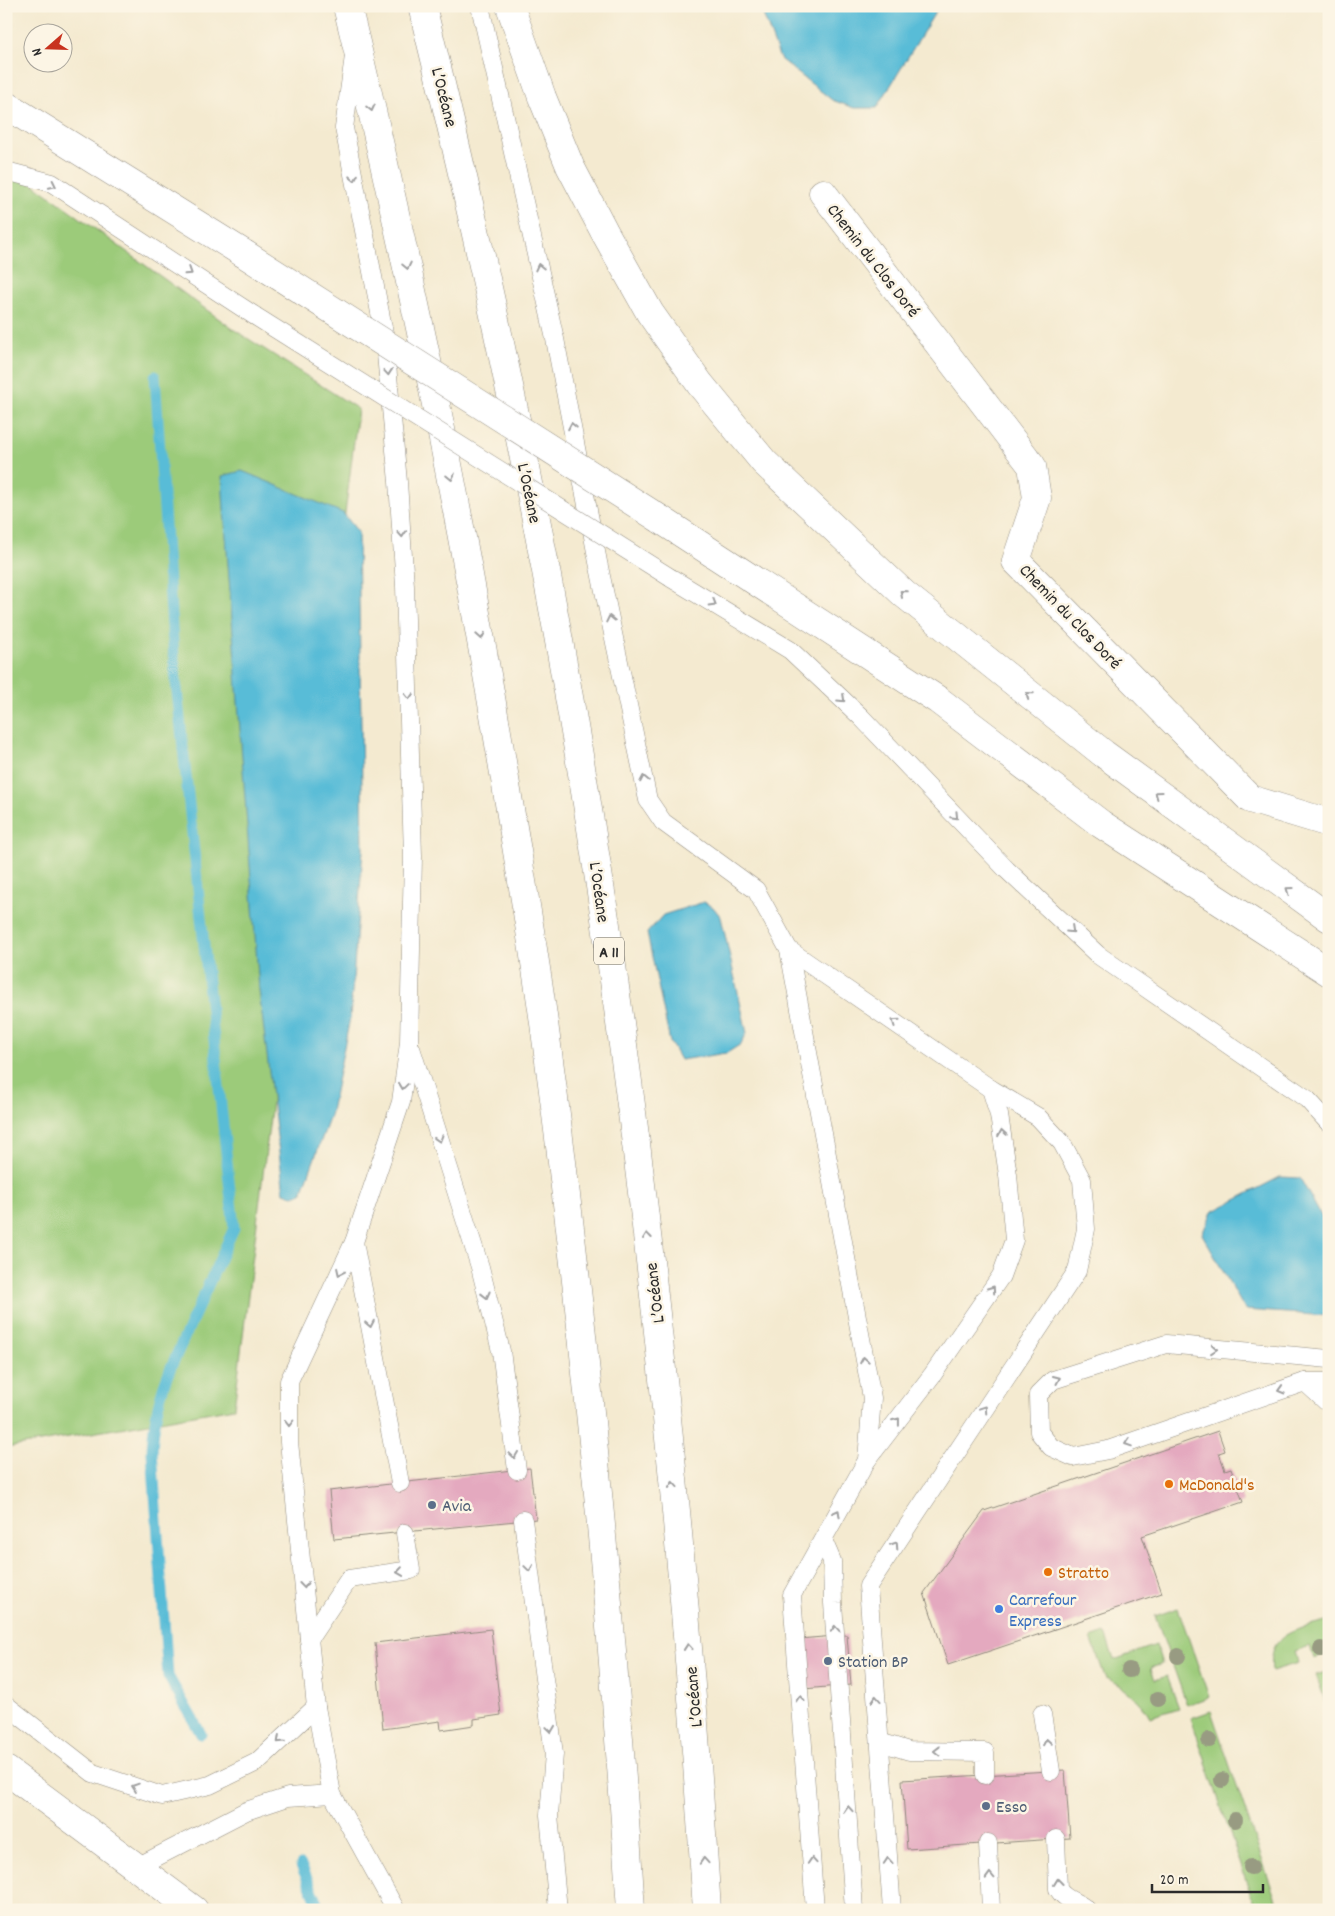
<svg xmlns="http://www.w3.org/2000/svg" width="1335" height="1916" font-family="Dekko,sans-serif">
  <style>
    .green { fill: #9ccb7a; stroke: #647b52 }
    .water { fill: #58bcd7; stroke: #427481 }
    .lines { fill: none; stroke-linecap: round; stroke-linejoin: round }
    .stream { stroke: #58bcd7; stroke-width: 11 }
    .building { fill: #e4a9bf }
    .lane-casing { stroke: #908a7e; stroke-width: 19 }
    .street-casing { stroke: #908a7e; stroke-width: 29 }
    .secondary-casing { stroke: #908a7e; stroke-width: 29 }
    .highway-casing { stroke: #908a7e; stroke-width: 29 }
    .lane { stroke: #fff; stroke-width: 18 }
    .street { stroke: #fff; stroke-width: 28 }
    .secondary { stroke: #fff; stroke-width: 28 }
    .highway { stroke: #fff; stroke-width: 28 }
    .lane-bridge-casing { stroke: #908a7e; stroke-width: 19; stroke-linecap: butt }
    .secondary-bridge-casing { stroke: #908a7e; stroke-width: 29; stroke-linecap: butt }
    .lane-bridge { stroke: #fff; stroke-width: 18 }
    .secondary-bridge { stroke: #fff; stroke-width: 28 }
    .tree { fill: #989b82 }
    .oneway { stroke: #a0a0a0 }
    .food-dot { fill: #e8710a; stroke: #fcf5e5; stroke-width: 2 }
    .service-dot { fill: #5c6f8a; stroke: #fcf5e5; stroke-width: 2 }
    .shop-dot { fill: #3f7fe0; stroke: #fcf5e5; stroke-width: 2 }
    .labels { text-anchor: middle; stroke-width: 5; stroke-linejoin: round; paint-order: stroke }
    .shield { fill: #fcf5e5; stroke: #6a6863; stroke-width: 1 }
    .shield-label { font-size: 16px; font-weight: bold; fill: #2b2b2b }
    .street-label { font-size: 18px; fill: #2b2b2b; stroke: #fcf5e5 }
    .food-label { font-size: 18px; fill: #c56008; stroke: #fcf5e5; text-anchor: start }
    .service-label { font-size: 18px; fill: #4e5e75; stroke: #fcf5e5; text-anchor: start }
    .shop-label { font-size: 18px; fill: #366cbe; stroke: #fcf5e5; text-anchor: start }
  </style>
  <rect width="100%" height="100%" fill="#fcf5e5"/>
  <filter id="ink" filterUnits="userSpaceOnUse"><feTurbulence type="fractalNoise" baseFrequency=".02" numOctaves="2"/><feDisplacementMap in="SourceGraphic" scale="10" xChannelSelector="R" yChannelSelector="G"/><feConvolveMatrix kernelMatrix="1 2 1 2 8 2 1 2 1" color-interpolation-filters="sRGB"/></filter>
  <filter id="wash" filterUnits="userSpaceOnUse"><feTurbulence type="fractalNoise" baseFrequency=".0096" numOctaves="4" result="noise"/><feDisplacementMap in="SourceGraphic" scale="20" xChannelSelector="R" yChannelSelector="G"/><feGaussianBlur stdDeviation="1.12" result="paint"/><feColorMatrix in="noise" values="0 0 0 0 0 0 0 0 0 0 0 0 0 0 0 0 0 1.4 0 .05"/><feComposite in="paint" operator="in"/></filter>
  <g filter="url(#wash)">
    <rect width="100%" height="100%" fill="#f4ead0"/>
    <g class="green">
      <path d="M 6,164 L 233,329 L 358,409 L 234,1408 L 6,1448 Z"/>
      <path d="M 1178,1608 L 1209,1697 L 1187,1705 L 1155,1616 Z"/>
      <path d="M 1329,1621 L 1329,1654 L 1314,1659 L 1310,1646 L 1295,1651 L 1298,1663 L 1272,1671 C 1267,1631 1298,1630 1329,1621 Z"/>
      <path d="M 1105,1633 L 1114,1660 L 1156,1645 L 1162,1664 L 1151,1668 L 1155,1680 L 1167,1676 L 1179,1708 L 1150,1717 C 1141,1699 1123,1687 1105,1677 L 1091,1638 Z"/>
      <path d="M 1329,1671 L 1329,1712 L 1316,1675 Z"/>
      <path d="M 1211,1711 L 1279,1909 L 1256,1910 L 1191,1718 Z"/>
    </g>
    <g class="water">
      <path d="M 760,6 L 939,6 L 877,108 L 854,108 L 832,100 L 780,59 Z"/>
      <path d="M 242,471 L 343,513 L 358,532 L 363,850 L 350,1018 L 330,1116 L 302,1193 L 293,1196 L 284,1193 L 259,990 L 224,510 L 222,476 Z"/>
      <path d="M 704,902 L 713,907 L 721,917 L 747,1033 L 741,1044 L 727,1053 L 680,1060 L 670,1042 L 647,933 L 663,915 Z"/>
      <path d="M 1280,1177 L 1300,1178 L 1329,1230 L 1329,1316 L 1245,1310 L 1202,1234 L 1212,1212 Z"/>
    </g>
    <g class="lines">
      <g class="stream">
        <path d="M 155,376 L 175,672 L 234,1228 L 171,1367 C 159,1395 153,1422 152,1452 L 168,1676 L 201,1734"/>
        <path d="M 301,1865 L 321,1910"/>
      </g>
    </g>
    <g id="blocks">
      <g class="building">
        <path d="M 1218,1431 L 1225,1451 L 1219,1453 L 1225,1470 L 1231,1468 L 1243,1502 L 1142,1536 L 1162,1593 L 948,1665 L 924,1593 L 984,1511 Z"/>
        <path d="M 530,1468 L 536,1519 L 334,1539 L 329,1491 Z"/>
        <path d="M 491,1629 L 501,1715 L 474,1719 L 474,1725 L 441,1730 L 440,1721 L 383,1729 L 375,1643 Z"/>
        <path d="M 847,1635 L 851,1685 L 803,1689 L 799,1639 Z"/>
        <path d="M 1065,1770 L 1070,1838 L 907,1849 L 902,1780 Z"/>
      </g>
    </g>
  </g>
  <g filter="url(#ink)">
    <use href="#blocks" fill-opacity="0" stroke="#908a7e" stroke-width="1"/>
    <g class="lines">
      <defs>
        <g id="lane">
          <path d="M 480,6 L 555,339 L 598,562 L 648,800 L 663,822 L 756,890 L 789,950 L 872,1398 L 867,1460 L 792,1595 L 815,1910"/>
          <path d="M 354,56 L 344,128 L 384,333 L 398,482 L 405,586 L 413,856 L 409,1043 L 401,1102 L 354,1242 L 289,1381 L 289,1442 L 316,1707 L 332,1794 L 396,1910"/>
          <path d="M 6,171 L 52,183 L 255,316"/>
          <path d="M 671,578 L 790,650 L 861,717 L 1007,870 L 1098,955 L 1307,1099 L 1329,1123"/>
          <path d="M 789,950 L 991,1089 L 999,1115 L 1008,1175 L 1014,1240 L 1001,1276 L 933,1374 L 867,1460"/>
          <path d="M 411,1048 L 480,1267 L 501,1351 L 517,1470"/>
          <path d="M 354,1242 L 400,1483"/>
          <path d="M 1329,1359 L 1166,1344 L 1053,1380 L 1038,1395 L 1039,1432 L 1051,1447 L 1073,1457 L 1108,1450 L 1305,1382 L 1329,1382"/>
          <path d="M 1305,1382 L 1329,1404"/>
          <path d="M 523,1520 L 554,1754 L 549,1815 L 558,1910"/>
          <path d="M 823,1540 L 832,1561 L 833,1603 L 854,1910"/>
          <path d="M 309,1639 L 349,1579 L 411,1570 L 405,1533"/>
          <path d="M 6,1705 L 93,1773 L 162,1796 L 210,1785 L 257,1762 L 316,1707"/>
          <path d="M 1042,1714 L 1051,1771"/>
          <path d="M 880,1742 L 909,1751 L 985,1752 L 985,1775"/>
          <path d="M 1056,1839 L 1058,1889 C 1065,1901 1078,1901 1087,1910"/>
          <path d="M 988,1843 L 991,1910"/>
          <path d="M 137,1867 L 246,1811 L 288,1797 L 332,1794"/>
          <path d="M 892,1910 L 868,1586 L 1077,1271 L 1086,1229 L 1082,1180 L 1062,1143 L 1038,1117 L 991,1089"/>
        </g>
        <g id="street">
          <path d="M 823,193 L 1032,466 L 1037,498 L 1016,561 L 1250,799 L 1329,823"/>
          <path d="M 6,1770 L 194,1910"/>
        </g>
        <g id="secondary">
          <path d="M 6,105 L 243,253"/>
          <path d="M 660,519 L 938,700 L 1101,824 L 1329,972"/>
        </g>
        <g id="highway">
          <path d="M 347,6 C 376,122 401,239 426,356 C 457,504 484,653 509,803 C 521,876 534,950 544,1023 C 584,1317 612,1613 631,1910"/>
          <path d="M 422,6 C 489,276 546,548 590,822 C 648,1182 684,1546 707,1910"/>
          <path d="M 510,6 L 542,97 L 570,166 L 604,231 L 650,313 L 700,384 L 764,462 L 904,594 L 1104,754 L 1329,918"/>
        </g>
      </defs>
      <use href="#lane" class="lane-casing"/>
      <use href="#street" class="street-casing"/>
      <use href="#secondary" class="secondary-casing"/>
      <use href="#highway" class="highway-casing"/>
      <use href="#lane" class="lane"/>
      <use href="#street" class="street"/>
      <use href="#secondary" class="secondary"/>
      <use href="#highway" class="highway"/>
      <defs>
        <path id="lane-bridge" d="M 255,316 L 671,578"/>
        <path id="secondary-bridge" d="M 243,253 L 660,519"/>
      </defs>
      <use href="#lane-bridge" class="lane-bridge-casing"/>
      <use href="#secondary-bridge" class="secondary-bridge-casing"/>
      <use href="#lane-bridge" class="lane-bridge"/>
      <use href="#secondary-bridge" class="secondary-bridge"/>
    </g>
    <g class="tree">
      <circle cx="1321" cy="1649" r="8"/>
      <circle cx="1178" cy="1656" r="8"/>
      <circle cx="1129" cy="1670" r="8"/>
      <circle cx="1158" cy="1699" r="8"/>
      <circle cx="1209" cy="1740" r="8"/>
      <circle cx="1222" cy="1780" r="8"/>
      <circle cx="1235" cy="1820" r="8"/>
      <circle cx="1251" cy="1867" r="8"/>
    </g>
    <defs><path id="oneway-chevron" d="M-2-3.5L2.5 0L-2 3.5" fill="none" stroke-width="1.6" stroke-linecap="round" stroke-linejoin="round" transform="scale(1.25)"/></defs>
    <g class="oneway">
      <use href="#oneway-chevron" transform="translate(371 108) rotate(77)"/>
      <use href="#oneway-chevron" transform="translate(354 178) rotate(79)"/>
      <use href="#oneway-chevron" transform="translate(53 185) rotate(26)"/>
      <use href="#oneway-chevron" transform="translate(407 266) rotate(78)"/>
      <use href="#oneway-chevron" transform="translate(539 267) rotate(-103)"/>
      <use href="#oneway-chevron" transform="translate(189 272) rotate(33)"/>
      <use href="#oneway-chevron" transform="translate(388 372) rotate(85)"/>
      <use href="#oneway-chevron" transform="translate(572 426) rotate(-101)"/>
      <use href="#oneway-chevron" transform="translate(451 477) rotate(78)"/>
      <use href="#oneway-chevron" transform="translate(402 534) rotate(86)"/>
      <use href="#oneway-chevron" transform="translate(903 593) rotate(-139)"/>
      <use href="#oneway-chevron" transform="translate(713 603) rotate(31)"/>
      <use href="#oneway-chevron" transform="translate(610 619) rotate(-102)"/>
      <use href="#oneway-chevron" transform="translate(481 636) rotate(80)"/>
      <use href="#oneway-chevron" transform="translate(1029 695) rotate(-141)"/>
      <use href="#oneway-chevron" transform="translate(409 696) rotate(88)"/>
      <use href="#oneway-chevron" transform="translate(842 699) rotate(43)"/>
      <use href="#oneway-chevron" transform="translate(644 779) rotate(-101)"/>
      <use href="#oneway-chevron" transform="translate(1158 794) rotate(-144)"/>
      <use href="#oneway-chevron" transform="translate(955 816) rotate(46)"/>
      <use href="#oneway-chevron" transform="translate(1289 890) rotate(-144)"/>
      <use href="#oneway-chevron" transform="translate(1071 930) rotate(43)"/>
      <use href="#oneway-chevron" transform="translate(895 1022) rotate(-145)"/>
      <use href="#oneway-chevron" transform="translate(403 1086) rotate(98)"/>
      <use href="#oneway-chevron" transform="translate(1002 1133) rotate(-99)"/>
      <use href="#oneway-chevron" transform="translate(439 1139) rotate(73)"/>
      <use href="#oneway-chevron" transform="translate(647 1236) rotate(-97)"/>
      <use href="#oneway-chevron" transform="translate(340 1272) rotate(115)"/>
      <use href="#oneway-chevron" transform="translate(992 1289) rotate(-55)"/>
      <use href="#oneway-chevron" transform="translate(486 1295) rotate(76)"/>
      <use href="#oneway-chevron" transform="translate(370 1324) rotate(79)"/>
      <use href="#oneway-chevron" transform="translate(1214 1349) rotate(5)"/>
      <use href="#oneway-chevron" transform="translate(864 1360) rotate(-100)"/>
      <use href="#oneway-chevron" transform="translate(1057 1379) rotate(-24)"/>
      <use href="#oneway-chevron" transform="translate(1281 1390) rotate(163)"/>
      <use href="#oneway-chevron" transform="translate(984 1409) rotate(-56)"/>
      <use href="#oneway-chevron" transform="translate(897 1421) rotate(-52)"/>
      <use href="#oneway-chevron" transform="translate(289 1423) rotate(90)"/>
      <use href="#oneway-chevron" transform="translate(1128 1443) rotate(161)"/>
      <use href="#oneway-chevron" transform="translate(514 1455) rotate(82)"/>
      <use href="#oneway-chevron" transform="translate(673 1485) rotate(-95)"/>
      <use href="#oneway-chevron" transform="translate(837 1513) rotate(-61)"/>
      <use href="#oneway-chevron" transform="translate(895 1545) rotate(-57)"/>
      <use href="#oneway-chevron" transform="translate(529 1568) rotate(82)"/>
      <use href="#oneway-chevron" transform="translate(400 1572) rotate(172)"/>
      <use href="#oneway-chevron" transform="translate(304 1585) rotate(84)"/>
      <use href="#oneway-chevron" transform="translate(835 1629) rotate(-94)"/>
      <use href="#oneway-chevron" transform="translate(688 1647) rotate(-95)"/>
      <use href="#oneway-chevron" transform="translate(800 1699) rotate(-94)"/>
      <use href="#oneway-chevron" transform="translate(876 1699) rotate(-95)"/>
      <use href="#oneway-chevron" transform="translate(551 1729) rotate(82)"/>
      <use href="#oneway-chevron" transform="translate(280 1740) rotate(137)"/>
      <use href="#oneway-chevron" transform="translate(1047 1742) rotate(-99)"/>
      <use href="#oneway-chevron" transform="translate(937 1751) rotate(-179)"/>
      <use href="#oneway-chevron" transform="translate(135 1787) rotate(-161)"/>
      <use href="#oneway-chevron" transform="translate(848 1809) rotate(-94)"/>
      <use href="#oneway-chevron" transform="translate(704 1861) rotate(-94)"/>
      <use href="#oneway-chevron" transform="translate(812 1861) rotate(-94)"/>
      <use href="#oneway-chevron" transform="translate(888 1861) rotate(-94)"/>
      <use href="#oneway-chevron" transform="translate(990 1876) rotate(-92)"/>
      <use href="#oneway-chevron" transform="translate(1058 1882) rotate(-96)"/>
    </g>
  </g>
  <g class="food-dot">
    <circle cx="1169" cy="1484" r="5"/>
    <circle cx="1048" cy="1572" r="5"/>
  </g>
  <g class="service-dot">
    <circle cx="432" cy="1505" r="5"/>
    <circle cx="828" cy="1661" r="5"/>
    <circle cx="986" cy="1806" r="5"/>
  </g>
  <circle class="shop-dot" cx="999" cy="1609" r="5"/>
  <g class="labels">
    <rect class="shield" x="594" y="937.5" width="30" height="27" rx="4"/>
    <g class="shield-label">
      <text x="609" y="957">A 11</text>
    </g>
    <g class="street-label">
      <text transform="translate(445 97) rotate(76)" y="6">L’Océane</text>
      <text transform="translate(874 260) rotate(52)" y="6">Chemin du Clos Doré</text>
      <text transform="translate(530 493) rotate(78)" y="6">L’Océane</text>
      <text transform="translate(1071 616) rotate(46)" y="6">Chemin du Clos Doré</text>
      <text transform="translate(600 892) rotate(82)" y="6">L’Océane</text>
      <text transform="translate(654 1293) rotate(-97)" y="6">L’Océane</text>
      <text transform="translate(693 1697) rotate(-95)" y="6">L’Océane</text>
    </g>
    <g class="food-label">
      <text x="1179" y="1490">McDonald's</text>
      <text x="1058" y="1578">Stratto</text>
    </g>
    <g class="service-label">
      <text x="442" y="1511">Avia</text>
      <text x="838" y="1667">Station BP</text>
      <text x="996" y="1812">Esso</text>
    </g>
    <g class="shop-label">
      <text x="1009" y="1605">Carrefour<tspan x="1009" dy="21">Express</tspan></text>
    </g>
  </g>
  <rect width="1335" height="1916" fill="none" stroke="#fcf5e5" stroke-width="25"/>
  <g transform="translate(48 48) rotate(250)"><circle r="24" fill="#fcf5e5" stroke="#a8a49b"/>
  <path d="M0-4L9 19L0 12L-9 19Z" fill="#c8321e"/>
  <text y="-8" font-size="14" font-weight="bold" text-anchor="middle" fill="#2b2b2b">N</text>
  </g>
  <path d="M1152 1884v8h111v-8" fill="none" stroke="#2b2b2b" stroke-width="2.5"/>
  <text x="1160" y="1884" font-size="15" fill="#2b2b2b" stroke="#fcf5e5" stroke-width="4" paint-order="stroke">20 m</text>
</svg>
